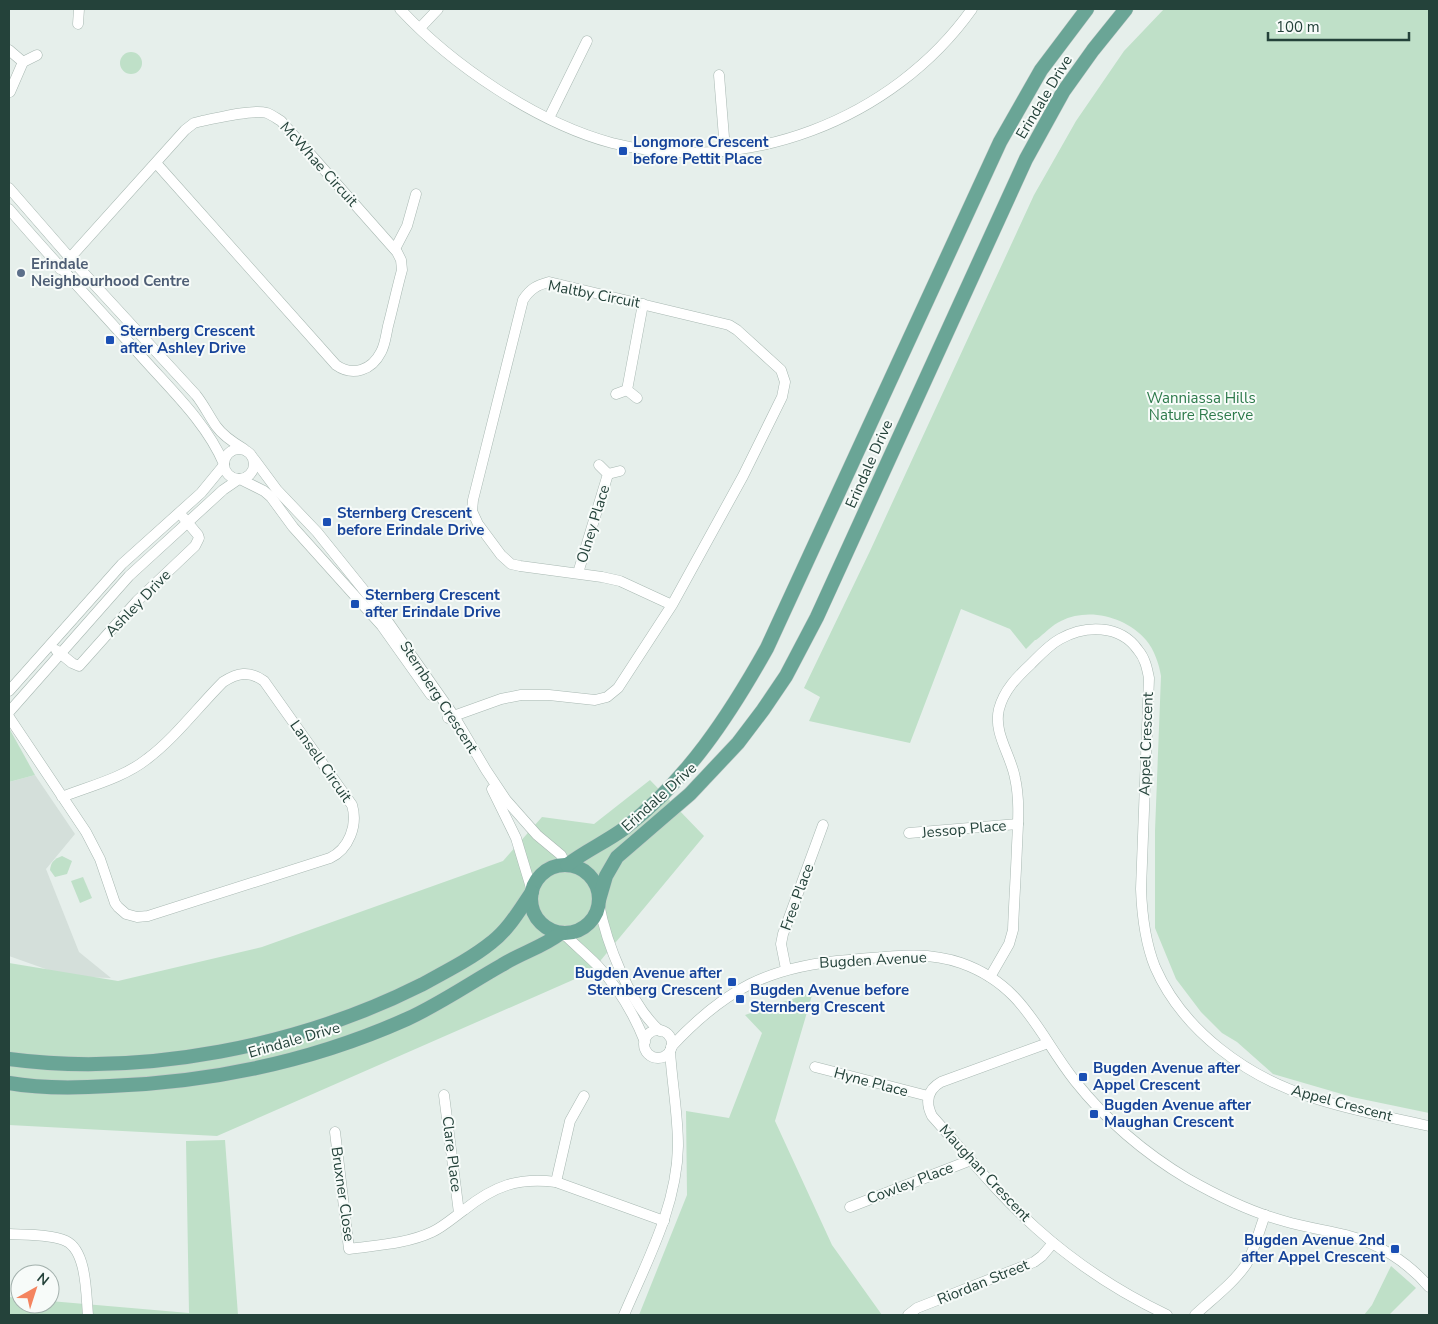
<svg xmlns="http://www.w3.org/2000/svg" width="1438" height="1324" font-family="'Nunito Sans',sans-serif">
  <style>
    .built { fill: #d4dfda }
    .green { fill: #bfe0c8 }
    .lines { fill: none; stroke-linecap: round; stroke-linejoin: round }
    .minor-casing { stroke: #a8b8b2; stroke-width: 11 }
    .major-casing { stroke: #c2cac8; stroke-width: 15 }
    .minor { stroke: #fff; stroke-width: 10 }
    .major { stroke: #6aa596; stroke-width: 14 }
    .transit-dot { fill: #1a4fb4; stroke: #f7fbf9; stroke-width: 2 }
    .service-dot { fill: #5c6f8a; stroke: #f7fbf9; stroke-width: 2 }
    .labels { text-anchor: middle; stroke-width: 4; stroke-linejoin: round; paint-order: stroke }
    .street-label { font-size: 15px; fill: #24423a; stroke: #f7fbf9 }
    .transit-label { font-size: 15px; font-weight: bold; fill: #164399; stroke: #f7fbf9; text-anchor: start }
    .service-label { font-size: 15px; font-weight: bold; fill: #4e5e75; stroke: #f7fbf9; text-anchor: start }
    .park-label { font-size: 15px; fill: #2d7a4b; stroke: #f7fbf9 }
  </style>
  <rect width="100%" height="100%" fill="#e6efeb"/>
  <path class="built" d="M 35,775 L 75,834 L 46,869 L 79,952 L 111,978 L 83,977 L 54,972 L 9,956 L 9,782 Z"/>
  <g class="green">
    <path d="M 1164,9 L 1429,9 L 1429,1113 L 1352,1097 L 1273,1074 L 1237,1042 L 1222,1033 L 1201,1012 L 1176,979 L 1155,928 L 1155,831 L 1161,676 C 1159,664 1154,649 1146,640 C 1126,617 1089,607 1061,621 C 1052,625 1044,634 1036,640 L 1035,640 L 1026,649 L 1010,629 L 961,609 L 910,743 L 809,721 L 820,697 L 804,688 L 870,551 L 1034,195 L 1076,121 L 1124,51 Z"/>
    <circle cx="131" cy="63" r="11"/>
    <path d="M 9,728 L 35,775 L 9,782 Z"/>
    <path d="M 650,780 L 704,836 L 591,972 L 217,1136 L 9,1125 L 9,963 L 118,981 L 262,947 L 503,861 L 542,817 L 594,824 Z"/>
    <path d="M 62,856 L 72,861 L 67,874 L 55,877 L 50,870 C 51,862 54,859 62,856 Z"/>
    <path d="M 83,877 L 92,898 L 80,903 L 71,881 Z"/>
    <path d="M 813,992 L 775,1121 L 832,1245 L 882,1315 L 639,1315 L 687,1195 L 686,1111 L 729,1118 L 762,1033 L 745,1015 Z"/>
    <path d="M 225,1140 L 238,1315 L 9,1315 L 9,1297 L 20,1298 L 20,1304 L 50,1304 L 50,1301 L 189,1313 L 186,1141 Z"/>
    <path d="M 1391,1266 L 1416,1288 L 1389,1315 L 1364,1315 L 1372,1305 Z"/>
  </g>
  <g class="lines">
    <defs>
      <g id="minor">
        <path d="M 400,9 C 452,65 537,123 612,143 C 745,177 893,120 972,9"/>
        <path d="M 78,24 L 79,9"/>
        <path d="M 420,28 L 438,9"/>
        <path d="M 9,50 L 23,62 L 37,55"/>
        <path d="M 719,75 L 725,150"/>
        <path d="M 10,92 L 23,62"/>
        <path d="M 549,118 L 587,41"/>
        <path d="M 9,188 L 70,258 L 196,395 C 204,405 209,416 216,426 C 223,436 234,443 244,449"/>
        <path d="M 9,209 C 52,259 97,307 141,356 C 171,390 206,422 224,464"/>
        <path d="M 395,249 L 407,226 L 416,194"/>
        <path d="M 60,269 L 185,130 L 194,123 L 202,121 C 218,118 252,109 267,113 C 272,115 276,118 281,121 L 397,252 L 401,260 L 402,270 C 397,288 393,307 388,326 C 386,335 385,345 381,352 C 372,370 353,377 336,365 L 156,163"/>
        <path d="M 616,394 L 627,390"/>
        <path d="M 637,398 L 627,390 L 643,304"/>
        <circle cx="239" cy="464" r="15"/>
        <path d="M 254,459 L 277,490 L 317,532 L 379,609 L 454,716 L 486,770 L 506,800 L 537,835 L 561,855 L 566,865"/>
        <path d="M 608,474 L 620,471"/>
        <path d="M 240,479 L 264,491 L 271,497 L 293,527 L 382,626 L 431,695"/>
        <path d="M 578,573 L 608,474 L 599,465"/>
        <path d="M 56,650 L 72,663 L 79,666 L 137,601 L 195,546 L 199,538 L 198,535 L 183,517"/>
        <path d="M 9,691 L 122,564 L 201,493 L 224,465"/>
        <path d="M 9,712 L 129,576 L 223,490 L 239,479"/>
        <path d="M 9,717 L 86,832 L 100,859 L 115,903 L 118,907 L 126,914 L 137,917 L 148,916 L 330,858 C 349,849 358,825 352,805 L 264,681 C 249,670 237,673 223,682 C 198,707 175,738 147,759 C 123,778 90,786 62,797"/>
        <path d="M 448,718 L 501,699 L 521,695 L 549,695 L 595,700 L 607,697 L 618,688 L 672,605 L 620,581 L 602,577 L 520,566 L 511,564 L 501,555 L 478,524 L 472,511 L 473,500 L 523,300 C 530,289 537,285 549,282 L 729,325 L 737,330 L 781,370 L 785,382 L 782,397 L 743,476 L 672,605"/>
        <path d="M 492,789 L 516,838 L 532,891"/>
        <path d="M 909,833 L 1018,824"/>
        <path d="M 599,904 C 606,942 630,1005 660,1031"/>
        <path d="M 563,933 C 574,944 586,954 597,965 C 618,987 634,1014 645,1042"/>
        <path d="M 786,969 L 781,944 L 783,934 L 823,825"/>
        <path d="M 990,977 L 1009,944 L 1013,930 C 1014,902 1016,874 1017,846 C 1018,824 1020,800 1015,778 C 1011,755 993,733 999,709 C 1004,690 1017,677 1031,664 C 1040,655 1049,645 1060,639 C 1085,625 1120,624 1138,650 C 1145,658 1147,668 1149,678 L 1141,889 C 1142,916 1145,942 1155,967 C 1183,1031 1247,1077 1311,1097 C 1349,1110 1390,1117 1429,1126"/>
        <circle cx="658" cy="1044" r="14"/>
        <path d="M 1048,1043 L 941,1082 C 927,1090 925,1102 932,1116 C 966,1154 998,1194 1036,1228 C 1076,1264 1119,1292 1167,1315"/>
        <path d="M 671,1047 C 725,989 769,966 849,960 C 886,957 925,950 961,963 C 1024,985 1038,1034 1075,1081 C 1106,1120 1146,1154 1188,1179 C 1218,1196 1250,1212 1284,1221 C 1304,1227 1325,1230 1346,1235 C 1378,1243 1408,1262 1429,1287"/>
        <path d="M 815,1067 L 928,1096"/>
        <path d="M 444,1095 L 459,1213"/>
        <path d="M 335,1132 L 349,1249 C 377,1245 406,1244 432,1232 C 443,1227 454,1217 464,1210 C 494,1186 518,1177 556,1182 L 664,1221"/>
        <path d="M 556,1182 L 570,1121 L 584,1096"/>
        <path d="M 850,1207 L 971,1160"/>
        <path d="M 9,1234 C 25,1235 52,1234 66,1241 C 87,1251 86,1295 88,1315"/>
        <path d="M 624,1315 C 647,1261 677,1206 678,1146 C 678,1114 672,1083 670,1051"/>
        <path d="M 908,1315 L 917,1308 L 1034,1262 L 1042,1256 L 1053,1243"/>
        <path d="M 1195,1315 C 1211,1300 1235,1282 1247,1263 C 1255,1248 1259,1231 1265,1215"/>
      </g>
      <g id="major">
        <circle cx="565" cy="899" r="34"/>
        <path d="M 567,865 C 585,851 606,842 625,828 C 687,780 729,716 767,648 L 1000,142 L 1041,70 L 1087,9"/>
        <path d="M 599,900 L 606,876 L 617,857 L 690,794 L 738,743 L 763,710 L 786,676 L 817,617 L 1026,159 L 1063,92 L 1093,50 L 1126,9"/>
        <path d="M 9,1059 C 143,1077 300,1046 421,985 C 445,972 471,959 492,942 C 509,929 520,909 532,892"/>
        <path d="M 9,1083 C 42,1089 77,1088 110,1086 C 213,1082 313,1061 407,1019 C 440,1004 470,983 502,965 C 521,953 543,947 561,933"/>
      </g>
    </defs>
    <use href="#minor" class="minor-casing"/>
    <use href="#major" class="major-casing"/>
    <use href="#minor" class="minor"/>
    <use href="#major" class="major"/>
  </g>
  <g class="transit-dot">
    <rect x="618" y="146" width="10" height="10" rx="2.5"/>
    <rect x="105" y="335" width="10" height="10" rx="2.5"/>
    <rect x="322" y="517" width="10" height="10" rx="2.5"/>
    <rect x="350" y="599" width="10" height="10" rx="2.5"/>
    <rect x="727" y="977" width="10" height="10" rx="2.5"/>
    <rect x="735" y="994" width="10" height="10" rx="2.5"/>
    <rect x="1078" y="1072" width="10" height="10" rx="2.5"/>
    <rect x="1089" y="1109" width="10" height="10" rx="2.5"/>
    <rect x="1390" y="1244" width="10" height="10" rx="2.5"/>
  </g>
  <circle class="service-dot" cx="21" cy="273" r="5"/>
  <g class="labels">
    <g class="street-label">
      <text transform="translate(1044 97) rotate(-59)" y="5">Erindale Drive</text>
      <text transform="translate(319 164) rotate(48)" y="5">McWhae Circuit</text>
      <text transform="translate(594 294) rotate(11)" y="5">Maltby Circuit</text>
      <text transform="translate(869 464) rotate(-66)" y="5">Erindale Drive</text>
      <text transform="translate(593 524) rotate(-73)" y="5">Olney Place</text>
      <text transform="translate(138 603) rotate(-46)" y="5">Ashley Drive</text>
      <text transform="translate(439 697) rotate(57)" y="5">Sternberg Crescent</text>
      <text transform="translate(1146 744) rotate(-88)" y="5">Appel Crescent</text>
      <text transform="translate(321 761) rotate(55)" y="5">Lansell Circuit</text>
      <text transform="translate(659 797) rotate(-42)" y="5">Erindale Drive</text>
      <text transform="translate(964 829) rotate(-5)" y="5">Jessop Place</text>
      <text transform="translate(797 897) rotate(-70)" y="5">Free Place</text>
      <text transform="translate(873 960) rotate(-3)" y="5">Bugden Avenue</text>
      <text transform="translate(294 1040) rotate(-16)" y="5">Erindale Drive</text>
      <text transform="translate(871 1082) rotate(15)" y="5">Hyne Place</text>
      <text transform="translate(1342 1103) rotate(15)" y="5">Appel Crescent</text>
      <text transform="translate(452 1154) rotate(83)" y="5">Clare Place</text>
      <text transform="translate(985 1173) rotate(47)" y="5">Maughan Crescent</text>
      <text transform="translate(910 1183) rotate(-21)" y="5">Cowley Place</text>
      <text transform="translate(343 1194) rotate(82)" y="5">Bruxner Close</text>
      <text transform="translate(983 1282) rotate(-22)" y="5">Riordan Street</text>
    </g>
    <g class="transit-label">
      <text x="633" y="147">Longmore Crescent<tspan x="633" dy="17">before Pettit Place</tspan></text>
      <text x="120" y="336">Sternberg Crescent<tspan x="120" dy="17">after Ashley Drive</tspan></text>
      <text x="337" y="518">Sternberg Crescent<tspan x="337" dy="17">before Erindale Drive</tspan></text>
      <text x="365" y="600">Sternberg Crescent<tspan x="365" dy="17">after Erindale Drive</tspan></text>
      <text x="722" y="978" text-anchor="end">Bugden Avenue after<tspan x="722" dy="17">Sternberg Crescent</tspan></text>
      <text x="750" y="995">Bugden Avenue before<tspan x="750" dy="17">Sternberg Crescent</tspan></text>
      <text x="1093" y="1073">Bugden Avenue after<tspan x="1093" dy="17">Appel Crescent</tspan></text>
      <text x="1104" y="1110">Bugden Avenue after<tspan x="1104" dy="17">Maughan Crescent</tspan></text>
      <text x="1385" y="1245" text-anchor="end">Bugden Avenue 2nd<tspan x="1385" dy="17">after Appel Crescent</tspan></text>
    </g>
    <g class="service-label">
      <text x="31" y="269">Erindale<tspan x="31" dy="17">Neighbourhood Centre</tspan></text>
    </g>
    <g class="park-label">
      <text x="1201" y="403">Wanniassa Hills<tspan x="1201" dy="17">Nature Reserve</tspan></text>
    </g>
  </g>
  <rect width="1438" height="1324" fill="none" stroke="#24423a" stroke-width="20"/>
  <g transform="translate(35 1289) rotate(39)"><circle r="24" fill="#f7fbf9" stroke="#a3b1ad"/>
  <path d="M0-4L9 19L0 12L-9 19Z" fill="#f4845f"/>
  <text y="-8" font-size="14" font-weight="bold" text-anchor="middle" fill="#24423a">N</text>
  </g>
  <path d="M1268 32v8h141v-8" fill="none" stroke="#24423a" stroke-width="2.5"/>
  <text x="1276" y="32" font-size="15" fill="#24423a" stroke="#f7fbf9" stroke-width="4" paint-order="stroke">100 m</text>
</svg>
